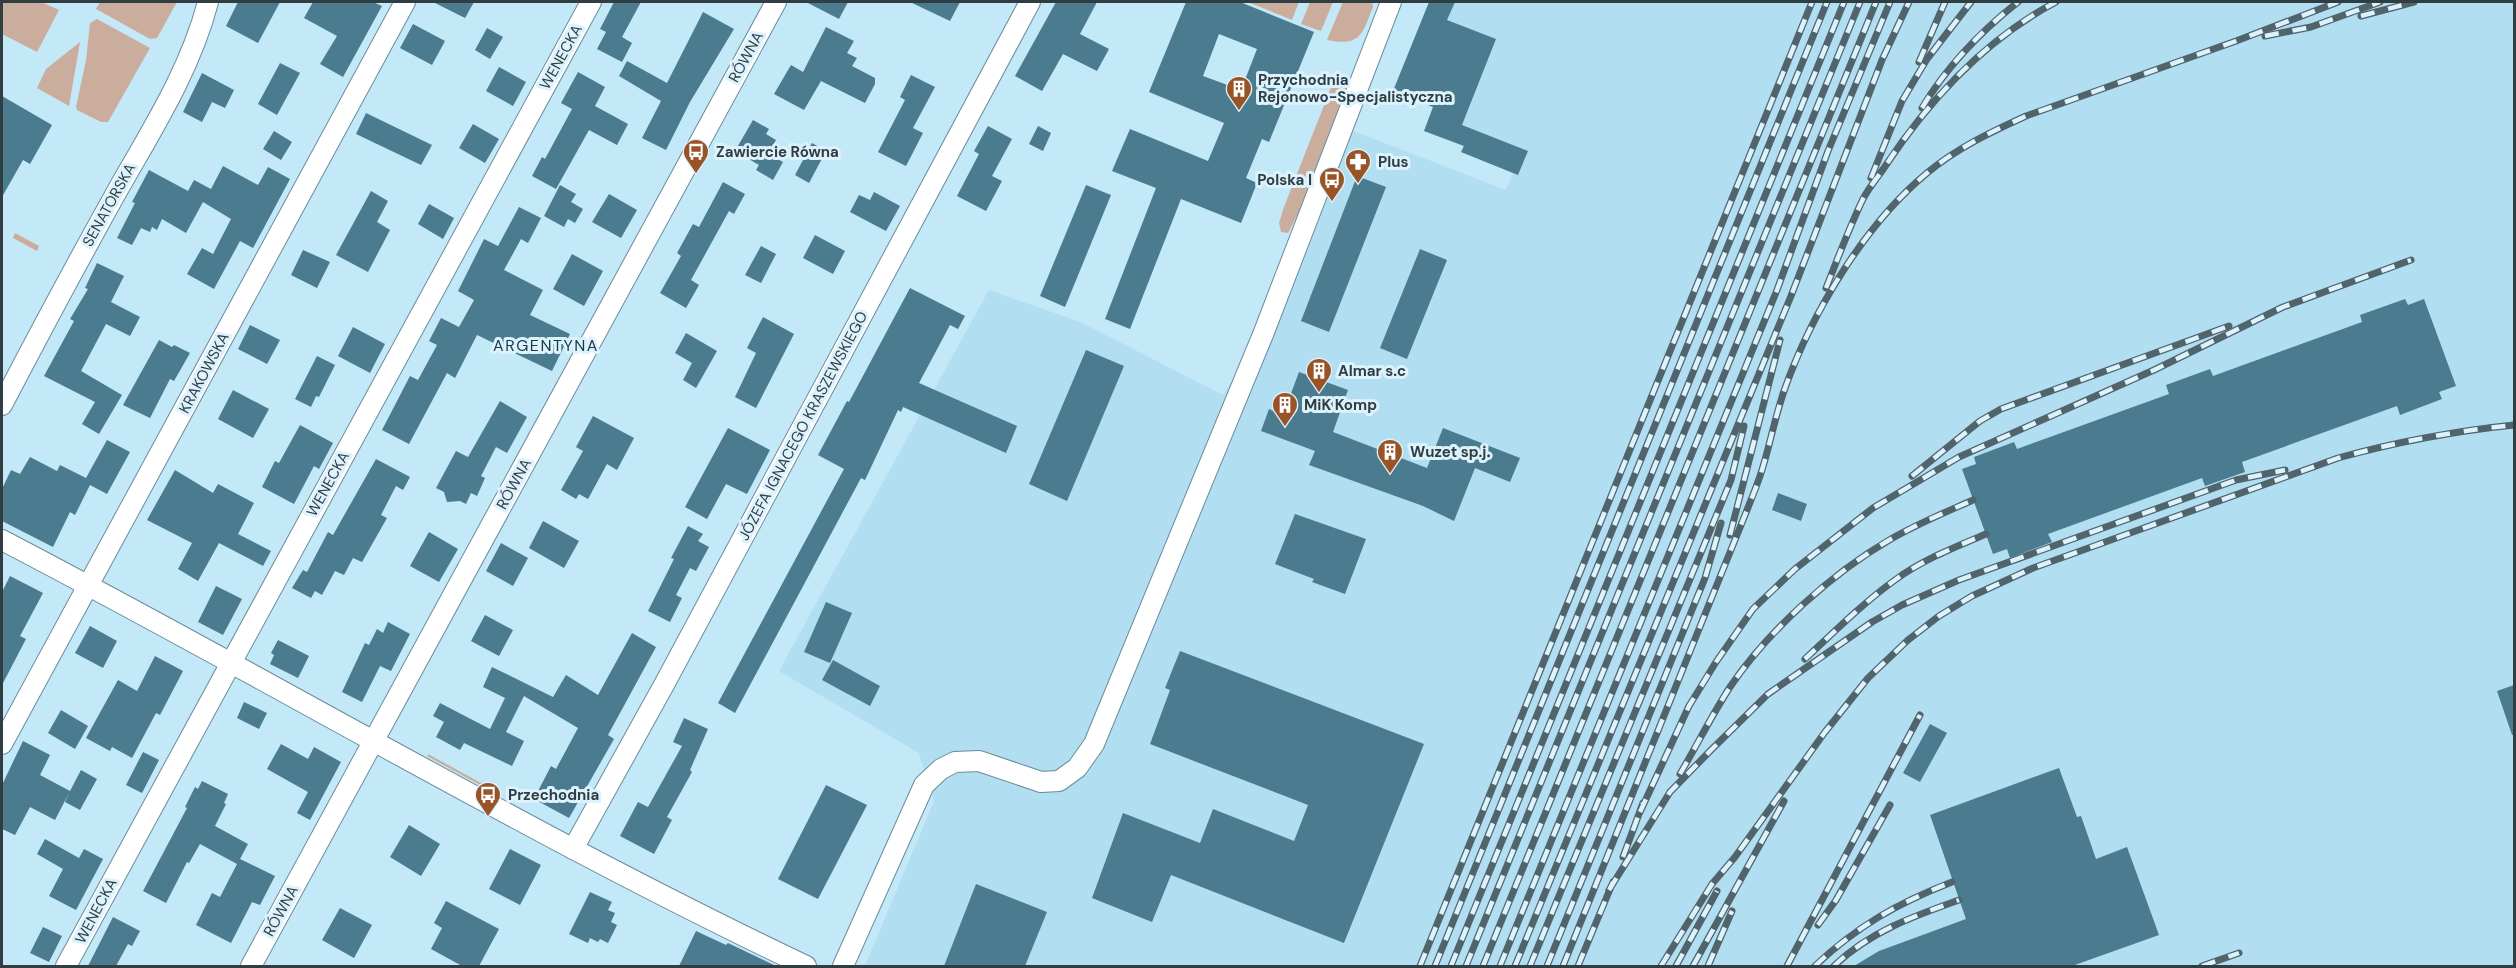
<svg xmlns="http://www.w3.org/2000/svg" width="2516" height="968" font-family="'DM Sans',sans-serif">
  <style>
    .built { fill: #b1def1 }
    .green { fill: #cbad9d }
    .building { fill: #4a7b8f; fill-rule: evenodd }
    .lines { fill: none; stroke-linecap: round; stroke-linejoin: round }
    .minor-casing { stroke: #6a8c9a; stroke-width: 22 }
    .minor { stroke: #fff; stroke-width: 20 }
    .rail-casing { stroke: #51646c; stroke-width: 7 }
    .rail { stroke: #dcf2fc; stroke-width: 4.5; stroke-dasharray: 14; stroke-linecap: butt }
    .labels { text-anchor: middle; stroke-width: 6; stroke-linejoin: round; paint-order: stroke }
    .street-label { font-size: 15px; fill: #303e44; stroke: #dcf2fc }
    .poi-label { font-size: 15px; font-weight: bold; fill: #303e44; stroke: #dcf2fc; text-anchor: start }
    .neighbourhood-label { font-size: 16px; letter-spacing: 1.5px; fill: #1a3a47; stroke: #dcf2fc }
  </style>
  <rect width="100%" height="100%" fill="#c3e8f7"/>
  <path class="built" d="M 1430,2 L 2514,2 L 2514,966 L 865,966 L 934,801 L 919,753 L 779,671 L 989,290 L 1080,322 L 1223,395 L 1264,332 L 1343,127 L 1506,190 L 1513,173 L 1461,152 L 1463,146 L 1424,131 L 1440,91 L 1421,84 L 1414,100 L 1393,91 Z"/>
  <g class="green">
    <path d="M 2,2 L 41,2 L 59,10 L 37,52 L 2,34 Z"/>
    <path d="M 100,2 L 177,2 L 157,38 L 150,39 L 96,9 Z"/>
    <path d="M 1248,2 L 1299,2 L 1292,20 Z"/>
    <path d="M 1310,2 L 1333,2 L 1321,31 L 1301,24 Z"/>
    <path d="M 1343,2 L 1372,2 L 1373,7 C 1362,34 1361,47 1327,40 Z"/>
    <path d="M 97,19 L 150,48 L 108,122 L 101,122 L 77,110 L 76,107 L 86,60 L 90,23 Z"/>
    <path d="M 80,42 L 69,106 L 37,88 L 46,69 Z"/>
    <path d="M 1336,75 L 1348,75 L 1352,80 L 1350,87 L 1298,214 L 1288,233 L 1281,232 L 1279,223 L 1284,207 Z"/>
    <path d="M 15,233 L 39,246 L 37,251 L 13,238 Z"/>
    <path d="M 428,754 L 483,784 L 482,786 L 427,756 Z"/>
  </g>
  <g class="building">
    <path d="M 238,2 L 280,2 L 258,43 L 226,26 Z"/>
    <path d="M 313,2 L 373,2 L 382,6 L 343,77 L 320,64 L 337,36 L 304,18 Z"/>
    <path d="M 433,2 L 474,2 L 465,18 Z"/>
    <path d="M 614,2 L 641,2 L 622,37 L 632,43 L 622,62 L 597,49 L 606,32 L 600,29 Z"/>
    <path d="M 806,2 L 848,2 L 839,19 Z"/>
    <path d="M 910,2 L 960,2 L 950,21 Z"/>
    <path d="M 1056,2 L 1097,2 L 1080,34 L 1109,49 L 1097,71 L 1063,54 L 1042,91 L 1015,76 Z"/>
    <path d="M 1186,2 L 1240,2 L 1314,32 L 1269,142 L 1262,139 L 1246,178 L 1257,183 L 1241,223 L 1181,199 L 1130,329 L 1105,319 L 1156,188 L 1112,171 L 1130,129 L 1208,161 L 1224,123 L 1149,92 ZM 1219,34 L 1257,49 L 1241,90 L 1203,76 Z"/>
    <path d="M 1429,2 L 1455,2 L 1447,20 L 1496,39 L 1462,125 L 1528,151 L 1518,175 L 1461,152 L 1464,146 L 1424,131 L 1433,107 L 1393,91 Z"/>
    <path d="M 703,12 L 734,29 L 690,102 L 666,150 L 642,138 L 661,101 L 619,76 L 627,61 L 667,83 Z"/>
    <path d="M 413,24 L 445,41 L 432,65 L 400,48 Z"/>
    <path d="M 826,27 L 854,41 L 847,53 L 857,58 L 852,66 L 875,78 L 875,84 L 865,103 L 821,81 L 804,110 L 774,94 L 791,65 L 803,72 Z"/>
    <path d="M 487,28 L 503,37 L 490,59 L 475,50 Z"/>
    <path d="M 280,63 L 300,73 L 277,115 L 258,104 Z"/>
    <path d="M 499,67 L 526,82 L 513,106 L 486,91 Z"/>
    <path d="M 578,72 L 605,87 L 595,106 L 628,124 L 617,145 L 589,130 L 556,189 L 532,176 L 542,157 L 545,159 L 572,109 L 561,103 Z"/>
    <path d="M 202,73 L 234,90 L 225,108 L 212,102 L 202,122 L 183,112 Z"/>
    <path d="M 911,75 L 935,87 L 913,128 L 923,133 L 906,166 L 878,152 L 905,100 L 900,97 Z"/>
    <path d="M 2,96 L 52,125 L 30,164 L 23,160 L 2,197 Z"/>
    <path d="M 366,113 L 432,145 L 421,165 L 356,134 Z"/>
    <path d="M 753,120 L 769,129 L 766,134 L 776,140 L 768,154 L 783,162 L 773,180 L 756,170 L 759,165 L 735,151 Z"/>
    <path d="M 473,124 L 499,139 L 485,163 L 459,148 Z"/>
    <path d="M 988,126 L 1012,139 L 992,176 L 1002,181 L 986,211 L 957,196 L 979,154 L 974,151 Z"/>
    <path d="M 1038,126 L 1051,133 L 1043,151 L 1029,144 Z"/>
    <path d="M 274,131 L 292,142 L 281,160 L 263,149 Z"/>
    <path d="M 812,143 L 826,151 L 809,183 L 795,175 Z"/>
    <path d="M 223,166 L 258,185 L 268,167 L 290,179 L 253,248 L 240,241 L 214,289 L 187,274 L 202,248 L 213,254 L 231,219 L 203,202 L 186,233 L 162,219 L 157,230 L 152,227 L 150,232 L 141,228 L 132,245 L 117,238 L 135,203 L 132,202 L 149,170 L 188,191 L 194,180 L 211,189 Z"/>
    <path d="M 1357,176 L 1386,187 L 1329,332 L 1301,321 Z"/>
    <path d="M 723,182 L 745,194 L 734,214 L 729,211 L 691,280 L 699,285 L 686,308 L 660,293 L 681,256 L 677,253 L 693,224 L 699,227 Z"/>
    <path d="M 560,185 L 576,194 L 571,202 L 583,209 L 575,223 L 568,219 L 564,227 L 544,216 Z"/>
    <path d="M 1086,185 L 1111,195 L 1065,307 L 1040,296 Z"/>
    <path d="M 371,191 L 388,201 L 377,222 L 390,230 L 368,272 L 336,255 Z"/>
    <path d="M 874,192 L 900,206 L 886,231 L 850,212 L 859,195 L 870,200 Z"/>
    <path d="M 609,194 L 637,210 L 621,238 L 592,222 Z"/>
    <path d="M 429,204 L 454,218 L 443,239 L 418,224 Z"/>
    <path d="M 519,207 L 541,218 L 528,243 L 521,239 L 504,270 L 543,290 L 530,315 L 570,334 L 552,371 L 477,335 L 455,378 L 447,373 L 409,444 L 382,430 L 410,376 L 418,380 L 437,345 L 429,341 L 441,318 L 459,327 L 474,300 L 458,291 L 484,239 L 498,246 Z"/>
    <path d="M 815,235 L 845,251 L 833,274 L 803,258 Z"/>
    <path d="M 761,246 L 776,254 L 761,283 L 745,275 Z"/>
    <path d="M 1420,249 L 1447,260 L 1407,359 L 1380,348 Z"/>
    <path d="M 303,250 L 330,262 L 317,288 L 291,275 Z"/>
    <path d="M 572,254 L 603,271 L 584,306 L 553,289 Z"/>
    <path d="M 97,263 L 124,276 L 111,302 L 140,317 L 130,336 L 106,324 L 81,371 L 122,395 L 99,434 L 82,424 L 95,402 L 44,376 L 74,321 L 70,319 L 88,289 L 85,288 Z"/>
    <path d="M 910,288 L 965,316 L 958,329 L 950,325 L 919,383 L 1017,426 L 1006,453 L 903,407 L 901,412 L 898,410 L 865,480 L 861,478 L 735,713 L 718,703 L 844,469 L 818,455 L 847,401 L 849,402 Z"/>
    <path d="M 2405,299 L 2408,305 L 2424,299 L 2456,386 L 2439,392 L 2442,399 L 2400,415 L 2397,406 L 2242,462 L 2245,472 L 2205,486 L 2202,478 L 2048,534 L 2052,542 L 2010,558 L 2007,549 L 1993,554 L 1962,469 L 1976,464 L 1974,457 L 2014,442 L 2017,449 L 2169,394 L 2166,385 L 2210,369 L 2213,376 L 2362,322 L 2360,315 Z"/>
    <path d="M 763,317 L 794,334 L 756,408 L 735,397 L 756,353 L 747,348 Z"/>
    <path d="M 250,325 L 280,340 L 267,364 L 238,349 Z"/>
    <path d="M 353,327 L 385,344 L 370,373 L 338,356 Z"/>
    <path d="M 686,333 L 717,351 L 696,388 L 683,380 L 692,363 L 675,353 Z"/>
    <path d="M 159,340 L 172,347 L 174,345 L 190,353 L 174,381 L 170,379 L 150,418 L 123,405 Z"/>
    <path d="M 1086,350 L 1124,366 L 1067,501 L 1029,484 Z"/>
    <path d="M 317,356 L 335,365 L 319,397 L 316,396 L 311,407 L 295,399 Z"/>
    <path d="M 1299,372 L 1348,390 L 1333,432 L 1427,468 L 1443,428 L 1520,458 L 1510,482 L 1475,468 L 1454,521 L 1423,506 L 1309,465 L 1315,451 L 1261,431 L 1269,409 L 1283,415 Z"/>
    <path d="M 233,390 L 269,409 L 253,438 L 218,419 Z"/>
    <path d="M 500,401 L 527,417 L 507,453 L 496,447 L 481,476 L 485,478 L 477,496 L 471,493 L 466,504 L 460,501 L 447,502 L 444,492 L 436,488 L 456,451 L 468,457 Z"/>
    <path d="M 593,416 L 634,438 L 617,470 L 607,464 L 588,499 L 579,494 L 576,499 L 561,490 L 583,451 L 576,447 Z"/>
    <path d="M 300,425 L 333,443 L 319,469 L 314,466 L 294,504 L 262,487 L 275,461 L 279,463 Z"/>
    <path d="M 728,428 L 770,450 L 747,494 L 726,484 L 707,519 L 685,507 Z"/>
    <path d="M 107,440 L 130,452 L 107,494 L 90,485 L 75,515 L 70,512 L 53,547 L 2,521 L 2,489 L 11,470 L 20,474 L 30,457 L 57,471 L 60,465 L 86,478 Z"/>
    <path d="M 376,459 L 410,477 L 403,490 L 396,486 L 381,515 L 387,518 L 362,562 L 353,558 L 344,575 L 335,571 L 322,595 L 315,591 L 311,598 L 292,588 L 303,570 L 307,572 L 328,532 L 333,535 Z"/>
    <path d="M 175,470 L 213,493 L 218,484 L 254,503 L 238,534 L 271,551 L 263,566 L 219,543 L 198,581 L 178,569 L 192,543 L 147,520 Z"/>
    <path d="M 1778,493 L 1807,504 L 1801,521 L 1772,510 Z"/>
    <path d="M 1295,514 L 1366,539 L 1345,594 L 1312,582 L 1314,579 L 1275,564 Z"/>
    <path d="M 543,521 L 579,541 L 564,568 L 529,548 Z"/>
    <path d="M 688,526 L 703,534 L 698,541 L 709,547 L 696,571 L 690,568 L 676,595 L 682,598 L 670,622 L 648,611 L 674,559 L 671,558 Z"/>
    <path d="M 429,532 L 458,549 L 439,582 L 410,566 Z"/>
    <path d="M 501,543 L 528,558 L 513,586 L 486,571 Z"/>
    <path d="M 10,576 L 43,593 L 20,636 L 26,639 L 2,685 L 2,592 Z"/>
    <path d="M 216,586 L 242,599 L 223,635 L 198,622 Z"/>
    <path d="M 826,602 L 852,613 L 830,663 L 804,652 Z"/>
    <path d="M 485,615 L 513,630 L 499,656 L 471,641 Z"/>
    <path d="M 388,622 L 410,634 L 391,671 L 380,666 L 362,702 L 342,692 L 365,643 L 369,645 L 377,629 L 383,633 Z"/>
    <path d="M 90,626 L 117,641 L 103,668 L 75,653 Z"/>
    <path d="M 632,633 L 656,647 L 608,735 L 614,739 L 569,818 L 534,799 L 551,766 L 556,769 L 578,728 L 524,696 L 506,732 L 524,741 L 512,766 L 464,743 L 460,750 L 436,737 L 444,722 L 433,716 L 440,703 L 490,729 L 505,698 L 483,687 L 492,667 L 553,697 L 566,675 L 598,695 Z"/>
    <path d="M 278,640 L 309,656 L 298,678 L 270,664 L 274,655 L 271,653 Z"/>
    <path d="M 1180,651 L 1424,744 L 1344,943 L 1171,875 L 1152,922 L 1092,898 L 1123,813 L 1200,843 L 1213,809 L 1294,841 L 1308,805 L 1150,744 L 1170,690 L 1165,688 Z"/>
    <path d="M 155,656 L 183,671 L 160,715 L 156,713 L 132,758 L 112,747 L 110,751 L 86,738 L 118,680 L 137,691 Z"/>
    <path d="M 833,660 L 880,686 L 870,706 L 822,680 Z"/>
    <path d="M 2514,685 L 2514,735 L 2512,735 L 2497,691 Z"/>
    <path d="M 244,702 L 267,713 L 259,729 L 237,718 Z"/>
    <path d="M 61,710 L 88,726 L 75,749 L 48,733 Z"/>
    <path d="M 684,718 L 708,729 L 690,770 L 692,772 L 667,817 L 672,820 L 654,854 L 620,836 L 638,802 L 648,807 L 682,746 L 673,742 Z"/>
    <path d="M 1930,724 L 1947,733 L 1920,782 L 1903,773 Z"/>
    <path d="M 23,741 L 50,755 L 40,775 L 70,791 L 81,770 L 97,779 L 80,810 L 65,802 L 69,793 L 55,820 L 30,807 L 15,835 L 2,829 L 2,785 Z"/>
    <path d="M 281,744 L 308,759 L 314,747 L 341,762 L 310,820 L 297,813 L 308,792 L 267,769 Z"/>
    <path d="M 143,752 L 159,760 L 142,793 L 126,785 Z"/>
    <path d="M 2059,768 L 2077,817 L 2081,816 L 2096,859 L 2127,847 L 2159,935 L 2072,966 L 1854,966 L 1879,951 L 1966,919 L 1930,815 Z"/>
    <path d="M 202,781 L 228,794 L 224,803 L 226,804 L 215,826 L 248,844 L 240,859 L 275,876 L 260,905 L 252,902 L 231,943 L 196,925 L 212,893 L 220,897 L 237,864 L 200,844 L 189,863 L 187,862 L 166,903 L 143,891 L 187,808 L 185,807 L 195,787 L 198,789 Z"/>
    <path d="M 826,785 L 867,805 L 818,899 L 778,879 Z"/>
    <path d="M 409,825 L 440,844 L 421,876 L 390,857 Z"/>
    <path d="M 45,839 L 79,858 L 84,849 L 103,859 L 76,910 L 49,896 L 63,869 L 37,854 Z"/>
    <path d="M 510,849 L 541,865 L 520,905 L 489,889 Z"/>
    <path d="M 976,884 L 1047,912 L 1025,966 L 944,966 Z"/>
    <path d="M 590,892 L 612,902 L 608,910 L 615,913 L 611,922 L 617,925 L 608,943 L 600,939 L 598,942 L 590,938 L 588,943 L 569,934 Z"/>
    <path d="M 446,901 L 499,929 L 479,966 L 462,966 L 431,949 L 442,928 L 434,923 Z"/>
    <path d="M 340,908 L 372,925 L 354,958 L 322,940 Z"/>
    <path d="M 113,917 L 140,931 L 132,946 L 128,944 L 116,966 L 88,966 Z"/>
    <path d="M 43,927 L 62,936 L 49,962 L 30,953 Z"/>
    <path d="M 696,931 L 726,945 L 728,943 L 776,966 L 679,966 Z"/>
  </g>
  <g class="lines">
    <defs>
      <g id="minor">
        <path d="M 2,405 C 39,334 77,263 116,193 C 151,131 190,71 208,2"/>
        <path d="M 2,540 C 271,680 532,836 806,966"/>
        <path d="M 2,744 L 405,2"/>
        <path d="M 573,849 L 665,683 L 1030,2"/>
        <path d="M 66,966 L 591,2"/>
        <path d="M 251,966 L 776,2"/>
        <path d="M 843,966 L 924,785 L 941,769 L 955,762 L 979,761 L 1041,782 L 1059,781 L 1077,768 L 1094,744 L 1264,332 L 1391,2"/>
      </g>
    </defs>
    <use href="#minor" class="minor-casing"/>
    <use href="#minor" class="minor"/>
    <defs>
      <g id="rail">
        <path d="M 2361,16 L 2414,2"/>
        <path d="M 2265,36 L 2311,27 L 2380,2"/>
        <path d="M 1919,62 L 1945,2"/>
        <path d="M 1922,108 C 1947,66 1980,32 2018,2"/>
        <path d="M 1871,178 L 1902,101 L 1927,59 L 1971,2"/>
        <path d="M 1826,288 C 1838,258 1849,228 1863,199 C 1869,187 1879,176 1886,165 C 1930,99 1986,39 2056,2"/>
        <path d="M 1912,476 L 1980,421 L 2001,409 L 2229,326"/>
        <path d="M 1730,535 L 1780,340"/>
        <path d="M 1805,659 C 1834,632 1863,603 1895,580 C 1922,560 1955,547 1986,534"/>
        <path d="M 1680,774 C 1697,745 1712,715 1730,687 C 1768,631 1832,573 1891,539 C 1917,524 1946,512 1973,500"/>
        <path d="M 1640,812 L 1689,706 L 1716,662 L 1753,609 L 1795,569 L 1873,508 L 1959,457 L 2154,370 L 2283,307 L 2411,260"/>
        <path d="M 1623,857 L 1643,803"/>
        <path d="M 1609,890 L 1670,792 L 1711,750 L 1768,694 L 1872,622 L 1902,605 L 1959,580 L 2236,480 L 2285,470"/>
        <path d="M 1818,925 L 1836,900 L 1890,805"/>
        <path d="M 1420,966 L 1812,2"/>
        <path d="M 1435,966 L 1827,2"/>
        <path d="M 1451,966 L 1844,2"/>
        <path d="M 1466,966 L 1860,2"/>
        <path d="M 1483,966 L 1876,2"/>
        <path d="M 1500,966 L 1777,290 L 1828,151 L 1890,2"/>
        <path d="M 1515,966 L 1791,296 L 1882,60 L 1909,2"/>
        <path d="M 1530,966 L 1731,480 L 1744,426"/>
        <path d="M 1547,966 L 1705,578 L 1721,523"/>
        <path d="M 1563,966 L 1741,525 C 1748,507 1756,489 1762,470 C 1770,444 1775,417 1784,391 C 1811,314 1864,225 1927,173 C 1957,148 1991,132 2026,116 L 2236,41 L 2338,2"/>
        <path d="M 1578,966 L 1613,882"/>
        <path d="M 1661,966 L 1712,884 L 1735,857 L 1825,732 L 1868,678 L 1908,640 L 1939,616 L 1972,596 L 2033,568 L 2338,458 C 2396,442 2455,431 2514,425"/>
        <path d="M 1676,966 L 1717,891"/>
        <path d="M 1693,966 L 1784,801"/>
        <path d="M 1708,966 L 1732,911"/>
        <path d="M 1787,966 L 1920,715"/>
        <path d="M 1815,966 C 1857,926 1898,903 1952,882"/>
        <path d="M 1834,966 C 1869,932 1914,916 1959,900"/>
        <path d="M 2202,966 L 2239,953"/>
      </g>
    </defs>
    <use href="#rail" class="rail-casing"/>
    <use href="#rail" class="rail"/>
  </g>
  <defs>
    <symbol id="building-pin" viewBox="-11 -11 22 30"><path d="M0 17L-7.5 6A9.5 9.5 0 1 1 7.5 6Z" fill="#985327" stroke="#dcf2fc"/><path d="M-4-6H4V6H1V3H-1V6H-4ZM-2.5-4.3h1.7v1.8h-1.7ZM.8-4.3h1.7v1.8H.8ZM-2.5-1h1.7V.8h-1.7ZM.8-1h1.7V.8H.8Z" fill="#fff"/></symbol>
    <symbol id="bus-pin" viewBox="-11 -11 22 30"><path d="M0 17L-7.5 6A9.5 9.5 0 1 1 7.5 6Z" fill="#985327" stroke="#dcf2fc"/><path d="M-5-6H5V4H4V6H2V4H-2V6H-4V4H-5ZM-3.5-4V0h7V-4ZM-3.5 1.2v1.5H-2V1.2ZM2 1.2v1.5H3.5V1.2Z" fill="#fff"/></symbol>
    <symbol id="pharmacy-pin" viewBox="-11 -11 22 30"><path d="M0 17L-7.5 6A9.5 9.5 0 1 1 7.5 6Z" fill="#985327" stroke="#dcf2fc"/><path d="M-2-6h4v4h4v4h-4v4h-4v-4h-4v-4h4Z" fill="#fff"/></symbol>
  </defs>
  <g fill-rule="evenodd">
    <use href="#building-pin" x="1224" y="74" width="30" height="40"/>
    <use href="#bus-pin" x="681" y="137" width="30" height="40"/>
    <use href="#pharmacy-pin" x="1343" y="147" width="30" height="40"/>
    <use href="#bus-pin" x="1317" y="165" width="30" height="40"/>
    <use href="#building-pin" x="1304" y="356" width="30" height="40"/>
    <use href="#building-pin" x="1270" y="390" width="30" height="40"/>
    <use href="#building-pin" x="1375" y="437" width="30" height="40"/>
    <use href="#bus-pin" x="473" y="780" width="30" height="40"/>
  </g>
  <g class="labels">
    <g class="street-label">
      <text transform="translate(561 57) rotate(-61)" y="5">WENECKA</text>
      <text transform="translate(746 57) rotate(-61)" y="5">RÓWNA</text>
      <text transform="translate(109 205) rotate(-61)" y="5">SENATORSKA</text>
      <text transform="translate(204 373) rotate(-62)" y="5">KRAKOWSKA</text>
      <text transform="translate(803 426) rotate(-62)" y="5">JÓZEFA IGNACEGO KRASZEWSKIEGO</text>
      <text transform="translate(328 484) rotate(-61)" y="5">WENECKA</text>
      <text transform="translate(514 484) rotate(-61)" y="5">RÓWNA</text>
      <text transform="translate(96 911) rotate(-62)" y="5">WENECKA</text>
      <text transform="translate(281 911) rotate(-61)" y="5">RÓWNA</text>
    </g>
    <g class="poi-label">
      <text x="1258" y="85">Przychodnia<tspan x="1258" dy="17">Rejonowo-Specjalistyczna</tspan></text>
      <text x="716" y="157">Zawiercie Równa</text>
      <text x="1378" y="167">Plus</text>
      <text x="1312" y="185" text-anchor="end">Polska I</text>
      <text x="1338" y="376">Almar s.c</text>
      <text x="1304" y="410">MiK Komp</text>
      <text x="1410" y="457">Wuzet sp.j.</text>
      <text x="508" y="800">Przechodnia</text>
    </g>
    <g class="neighbourhood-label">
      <text x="546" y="351">ARGENTYNA</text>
    </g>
  </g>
  <rect width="2516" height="968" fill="none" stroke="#303e44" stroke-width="6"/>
</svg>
